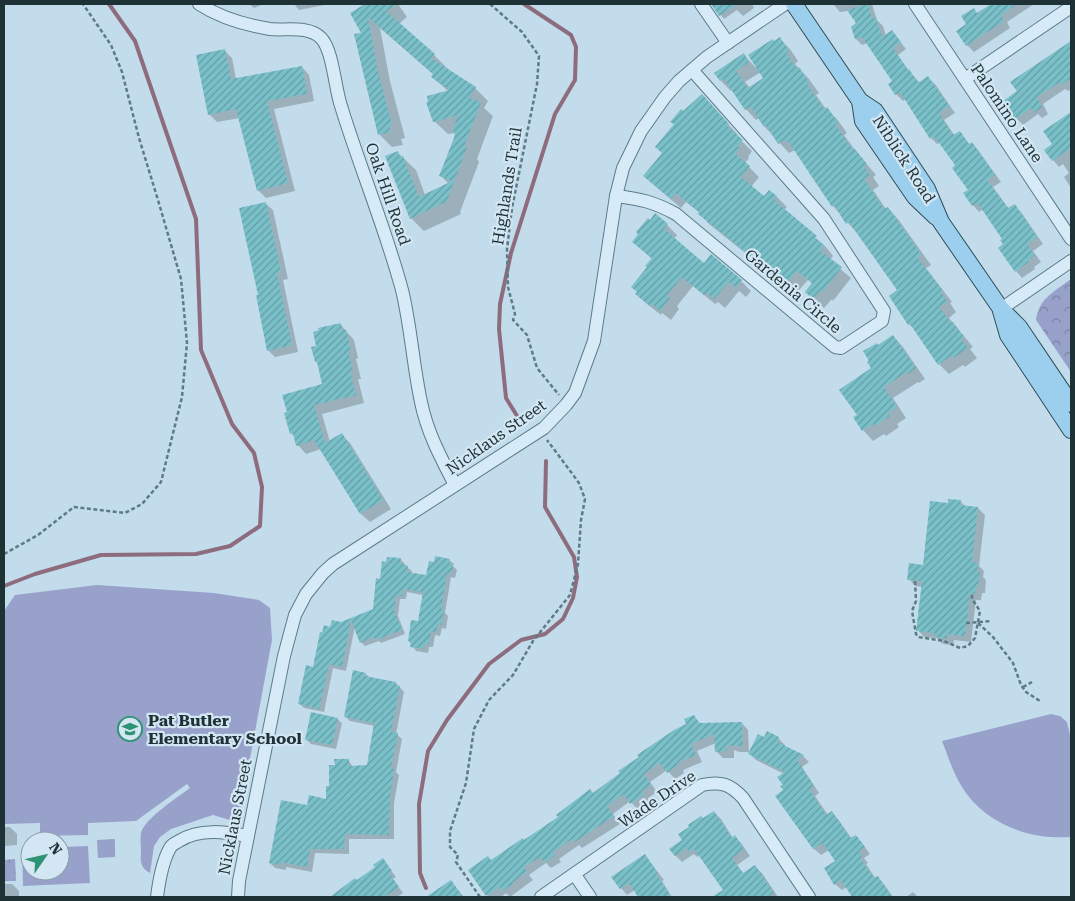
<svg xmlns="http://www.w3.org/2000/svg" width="1075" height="901" font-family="'Roboto Serif',serif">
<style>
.forest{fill:url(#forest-crowns)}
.garden{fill:#98a1ca}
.shadow{fill:#0003;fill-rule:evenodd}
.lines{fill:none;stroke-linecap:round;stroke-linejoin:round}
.stream{stroke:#8d6c7e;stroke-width:4}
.building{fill:url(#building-hatch)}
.minor-casing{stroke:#5b7c86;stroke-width:14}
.major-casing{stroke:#2f4e54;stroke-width:18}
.path{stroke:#5b7c86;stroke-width:2.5;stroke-dasharray:4 2.5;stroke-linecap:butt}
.minor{stroke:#d6eaf7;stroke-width:12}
.major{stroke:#9cceee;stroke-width:16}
.labels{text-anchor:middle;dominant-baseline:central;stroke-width:4.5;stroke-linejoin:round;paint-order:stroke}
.street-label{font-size:16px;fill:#1e3236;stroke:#d3e6f4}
.poi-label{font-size:16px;font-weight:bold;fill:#1e3236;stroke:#d3e6f4;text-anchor:start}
</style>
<defs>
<pattern id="forest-crowns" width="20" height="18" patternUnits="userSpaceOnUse" patternTransform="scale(1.25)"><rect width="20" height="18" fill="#98a1ca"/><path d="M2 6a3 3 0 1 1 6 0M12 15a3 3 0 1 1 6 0" fill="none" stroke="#7b84a5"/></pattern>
<pattern id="building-hatch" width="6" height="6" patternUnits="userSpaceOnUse" patternTransform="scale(1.25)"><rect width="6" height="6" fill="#7ac0c9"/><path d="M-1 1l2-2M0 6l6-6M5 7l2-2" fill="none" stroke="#639da4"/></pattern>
</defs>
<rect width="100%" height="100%" fill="#c3dcec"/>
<g class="forest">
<path d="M1071 279V372L1036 320C1039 298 1054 292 1071 279Z"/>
<polygon points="115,839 115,857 98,858 97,840"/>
<polygon points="15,859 16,881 4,881 4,860"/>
</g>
<g class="garden">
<path d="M97 585 214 593 259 600 270 608 272 640 239 818 233 821 213 815 171 829 160 837 154 846 150 873C141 868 140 862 141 853 141 847 140 839 141 833 144 819 178 797 190 788L187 784 136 821 88 823V835L40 836V823L4 824V611L15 595Z"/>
<path d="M1051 714 1060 716 1067 722 1071 740V837C1029 840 985 824 962 787 953 773 948 756 942 741Z"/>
<polygon points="88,846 90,883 23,886 22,849 30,849 30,871 60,871 60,847"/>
</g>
<g class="shadow">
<polygon points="249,4 264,4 254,8"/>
<polygon points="294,4 330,4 299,10"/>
<polygon points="368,4 398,4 407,17 399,24 434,55 447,68 446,69 475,88 488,101 484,108 493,116 477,159 479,162 460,212 461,214 424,231 411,218 397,152 416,170 425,195 449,184 441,176 456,133 448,134 434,121 448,91 432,77 434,75 380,28 390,81 405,138 401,139 403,145 392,147 379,134 363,33 351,13"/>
<polygon points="712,4 752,4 754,8 743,16 737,10 724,19"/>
<polygon points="833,4 872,4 877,20 883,26 886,36 892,31 906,49 898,55 909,71 920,83 928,78 935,84 955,113 944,120 955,136 959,132 970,145 972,144 978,150 1001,182 993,187 1009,209 1014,206 1021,212 1043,244 1033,251 1041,262 1034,267 1035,269 1022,278 1016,271 1004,239 983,209 979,212 973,205 970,190 957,166 941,142 937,144 931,138 906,99 903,101 896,94 894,81 868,43 862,45 856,39 858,23 848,11 840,12"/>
<polygon points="993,4 1034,4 1007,22 1010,28 974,52 967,45 968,24 978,14"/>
<path d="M780 39 790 49 798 61 795 64 809 79 819 93 816 95 826 109 837 119 847 133 844 135 855 150 876 175 873 177 879 186 873 190 886 209 888 208 898 219 931 265 926 268 952 302 950 303 956 312 949 318 973 347 970 349 977 358 965 367 963 365 949 374 939 364 918 333 909 324 899 291 857 233 833 206 795 150 789 153 764 126 759 118 756 120 746 109 733 90 731 91 721 81 744 55 756 68 774 42ZM761 72 765 78 750 88 745 82Z"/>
<polygon points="1071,42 1071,89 1068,91 1065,89 1043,104 1048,114 1042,118 1038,114 1023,125 1016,118 1018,92 1012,82"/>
<polygon points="225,51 232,58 236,79 302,67 309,75 314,101 274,109 295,191 266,198 258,190 240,118 217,122 209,114"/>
<polygon points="712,106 738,135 736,136 752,151 748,157 749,158 745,163 759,177 751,187 764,198 769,192 777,197 787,207 784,210 826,247 833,256 830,260 851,278 833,301 832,299 824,308 807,292 813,284 808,280 792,298 752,263 754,260 709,224 700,213 686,202 681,208 655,186 663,154 683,113"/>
<polygon points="1071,122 1071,188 1064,177 1069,173 1063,164 1059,167 1053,160 1054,144 1049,137"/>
<polygon points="266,204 273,210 288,279 283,280 298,352 275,357 268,350 259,296"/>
<polygon points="667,225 677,235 674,239 704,264 741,281 751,291 746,297 739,291 725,308 718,302 715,304 693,286 677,306 679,309 671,320 662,313 661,315 647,304 637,294 652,259 633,242"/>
<polygon points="340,324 354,340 358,358 356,359 361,379 358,379 364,403 322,414 330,442 342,435 350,443 391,509 370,522 361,514 321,449 306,454 298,445 295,437 291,433 324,385 319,365 316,362 318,347"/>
<polygon points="893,336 903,347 925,379 919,383 918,382 893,398 906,418 897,424 899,427 886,436 884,434 873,441 863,430 858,416 878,346"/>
<polygon points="960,501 966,507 978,508 985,515 979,566 984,571 983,577 986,580 985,593 982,593 981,600 976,600 971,642 954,640 953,645 943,644 937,638 924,637 918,630 922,587 915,586 909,579 924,566 949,504"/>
<polygon points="400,559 405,564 405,566 412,571 412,574 427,577 435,564 449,560 454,564 453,566 457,570 455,578 451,577 445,613 448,616 446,629 442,628 440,636 435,635 433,647 429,647 428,653 416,651 409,641 419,622 423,595 407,592 406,599 400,599 398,616 405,634 381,643 379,641 365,646 361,642 355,626 346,671 333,668 324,712 304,708 300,704 331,628 375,610 381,580"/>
<polygon points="366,674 370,678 396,683 404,692 396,734 402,739 396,772 399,775 394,803 394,839 349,839 349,854 315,853 312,872 286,867 286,870 275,868 270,863 308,806 328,800 336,766 348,760 353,767 368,766 375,726 350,721 345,716"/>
<polygon points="694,717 701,724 742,723 748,730 749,752 739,752 734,750 734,758 723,758 716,751 716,743 697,751 702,762 683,770 684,773 675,779 667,770 650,782 657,792 648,798 650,802 638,810 630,801 613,814 620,824 582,848 579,845 559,859 561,862 551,868 546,863 529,875 533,880 510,897 506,893 501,897 489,897 487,895 491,861 559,818 593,794 688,725"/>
<polygon points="337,719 342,723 336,749 311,744 306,739"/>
<polygon points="767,733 778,738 785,745 784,747 803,756 809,762 802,767 819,793 815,796 828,815 831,812 838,819 852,839 856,837 862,843 870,854 864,858 868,863 866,864 876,879 877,878 884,884 893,897 854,897 847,887 842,890 835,884 836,861 829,850 821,855 814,849 777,796 785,791 784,774 756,760 750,754 765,739"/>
<polygon points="714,812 721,819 733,838 735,837 741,843 750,856 737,865 744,874 755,867 762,873 778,897 725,897 722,892 725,890 700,855 697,857 694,854 682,862 676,856 671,849 684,840 703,820"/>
<polygon points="4,827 10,827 17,834 17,845 4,846"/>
<polygon points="645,856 664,880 662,881 672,897 640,897 635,890 627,895 621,888"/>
<polygon points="383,860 396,877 393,879 403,893 397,897 331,897 377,867"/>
<polygon points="451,882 464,897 428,897"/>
<polygon points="4,884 12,884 19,891 19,897 4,897"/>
<polygon points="913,892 918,897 906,897"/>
</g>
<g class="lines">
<g class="stream">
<polyline points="519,419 506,398 499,329 500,304 511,253 555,114 575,80 576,47 571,35 524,4"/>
<polyline points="4,586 35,574 101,555 196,554 230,546 260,526 262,487 254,453 232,424 201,350 196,219 135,41 109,4"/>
<polyline points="426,888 420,873 419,804 428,751 447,720 489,664 521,640 545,634 563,619 573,598 577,577 574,557 545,507 546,461"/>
</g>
</g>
<g class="building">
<polygon points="365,4 399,4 386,11 435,54 431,58 476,87 469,98 481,102 464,146 467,147 448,198 449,200 410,219 385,156 398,151 400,157 403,156 419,197 452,181 439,176 454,138 455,132 452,131 458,115 433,122 426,102 428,102 427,96 450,90 431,77 433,74 368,17 377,67 392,125 389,126 391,132 378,135 354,34 361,33 350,13"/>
<polygon points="711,4 737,4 719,16"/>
<polygon points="868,4 872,19 876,18 882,37 892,30 901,42 893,48 908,70 909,69 918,83 928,76 949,106 939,113 953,135 960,131 969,144 972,142 995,175 987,180 1008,208 1015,204 1037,237 1027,244 1035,255 1028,260 1029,262 1015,272 998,248 1003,244 1000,240 1002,239 979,205 976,203 972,206 963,193 968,190 952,168 955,165 934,136 930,139 900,92 895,95 888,84 892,81 862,37 855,39 851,27 856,23 847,10"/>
<polygon points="991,4 1017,4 1001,15 1004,21 966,46 956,31 966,24 961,16 974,8 977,13"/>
<polygon points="780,37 789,51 786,53 797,69 799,67 809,83 807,84 824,109 827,107 830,111 838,122 835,124 847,142 854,150 855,149 867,164 864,167 870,175 864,179 884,209 888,207 902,227 921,254 917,257 943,291 941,292 947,302 939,307 951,323 953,322 964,337 961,339 968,348 954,358 952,355 938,365 910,324 908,325 889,296 897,290 849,222 846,224 834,205 832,207 788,141 786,143 784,140 778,144 766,125 764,127 751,107 745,110 724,79 720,81 714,73 744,53 749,62 736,71 748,88 763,78 748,55 773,39 774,41"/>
<polygon points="1071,41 1071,78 1060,85 1058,83 1037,97 1042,107 1035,112 1031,108 1015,119 1003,101 1017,91 1010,82"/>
<polygon points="225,49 231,79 302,66 307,94 267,101 288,183 257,191 236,109 208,115 196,55"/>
<polygon points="702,94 729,124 727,126 743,140 738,146 740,148 735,154 750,166 741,177 764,196 769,190 777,196 774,200 817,236 815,238 824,245 820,251 842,267 823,292 821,290 813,299 805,292 812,283 797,271 782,289 750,263 754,259 698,214 699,212 676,193 671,199 643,176 662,153 655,147 674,124 670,122 681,109 683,111"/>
<polygon points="1071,112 1071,148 1052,161 1044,150 1052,144 1043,131"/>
<polygon points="266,202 281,272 277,273 292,345 267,351 256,295 258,295 239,208"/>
<polygon points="655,213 668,224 664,229 704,263 711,254 742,280 736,288 729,282 714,299 707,293 704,295 682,277 667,295 670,298 660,311 652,304 650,306 635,294 637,292 631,287 647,267 645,266 652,258 632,242 638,234 636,232 648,218 650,220"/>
<polygon points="341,323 342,330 346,330 351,350 348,350 353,370 350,371 356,395 314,405 325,443 342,433 383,500 360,514 314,440 296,446 293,433 290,434 284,413 287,412 282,395 322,384 317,362 315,362 311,347 316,346 313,332 319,330 318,328"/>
<polygon points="893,335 916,368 908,374 907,372 884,387 897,407 888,413 890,416 874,426 873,424 862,431 853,417 857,415 839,390 871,368 867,362 869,361 863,351 877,343 878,345"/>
<polygon points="948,499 961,500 960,505 978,507 972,562 978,563 977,571 980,572 978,587 976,587 975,594 970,594 965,636 947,634 947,639 935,637 935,633 916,631 922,581 907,580 909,563 923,565 930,501 948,503"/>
<polygon points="435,556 450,559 449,564 453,565 451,574 447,573 441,609 444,610 441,625 438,624 436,632 431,631 429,644 425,643 424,649 410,647 411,642 408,641 411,620 418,621 423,592 403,589 402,596 396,595 394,610 402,630 376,640 374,637 360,643 351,620 342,667 329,664 319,709 298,704 306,665 313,667 320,632 322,633 324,625 330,627 332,620 341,622 373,609 376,578 380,579 382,561 386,562 387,557 401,558 400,563 408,566 407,572 426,575 429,561 434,562"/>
<polygon points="353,670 366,673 365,676 396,682 396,685 400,686 391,732 398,733 391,768 394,769 390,797 389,835 345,834 344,849 310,849 307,867 281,862 281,865 269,863 281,800 307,805 309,795 326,799 326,786 329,786 329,765 335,765 334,759 349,759 349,766 367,765 374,723 344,717"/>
<polygon points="311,712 338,718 332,745 305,740"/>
<polygon points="694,715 699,723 742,722 743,746 731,746 727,744 727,751 715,752 714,734 691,744 696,755 677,763 678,765 667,773 660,763 644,774 651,785 642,791 644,795 630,804 624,794 607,806 614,816 575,842 572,839 553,852 555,855 544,863 540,857 524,867 527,872 512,883 513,884 502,891 500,887 486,896 468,870 488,856 491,860 523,838 524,840 558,817 556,815 590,789 593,793 620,773 618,771 639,757 637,755 674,730 686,724 684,719"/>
<polygon points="767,731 779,737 777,742 804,755 797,760 814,786 809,789 826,815 832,811 850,838 856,835 865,847 859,851 862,856 860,858 874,878 878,876 892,897 852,897 841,880 834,885 824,868 835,861 823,843 813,849 775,796 783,790 780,786 783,785 777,777 785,772 748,754 758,734 764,737"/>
<polygon points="714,811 732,838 735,835 744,849 732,858 743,873 755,865 774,893 767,897 712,897 723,890 694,849 689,852 687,848 675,856 669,849 682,840 678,834 689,827 688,825 701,816 703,818"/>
<polygon points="645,854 658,873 656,874 671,897 638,897 629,883 620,889 611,877"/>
<polygon points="383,858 392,871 389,873 399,887 384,897 330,897 355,878 357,880 375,867 373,865"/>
<polygon points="451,880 463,897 426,897"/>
</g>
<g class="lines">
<defs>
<g id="minor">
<path d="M199 4C219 17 245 25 270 29 285 31 308 25 321 38 333 50 335 89 341 106 360 168 385 227 402 290 411 327 413 365 421 402 427 432 441 458 455 485"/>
<polyline points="701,4 728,43"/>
<polyline points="915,4 1071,239"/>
<polyline points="965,79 1071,7"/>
<path d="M616 196C641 199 654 202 676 214L835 347 841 348 882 321 884 311 824 219 692 70"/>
<polyline points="1001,309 1071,261"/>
<polyline points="575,875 590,897"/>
<path d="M157 897C159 881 162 862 170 848 172 844 176 843 179 841 200 828 225 832 248 836"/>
<polyline points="238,897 239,881 284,656 295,615 306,594 323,573 333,564 544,428 566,405 575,393 594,341 616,196 623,168 641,131 665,97 679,81 707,57 785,4"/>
<path d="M541 897 702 785C721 781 730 784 743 798L809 897"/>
</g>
<g id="major">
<polyline points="794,4 860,101 875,111 927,189 941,222 1001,309 1019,327 1071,404"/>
<polyline points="860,101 863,121 915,197 936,217"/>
<polyline points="1001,311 1008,335 1071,430"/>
</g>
</defs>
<use href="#minor" class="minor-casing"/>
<use href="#major" class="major-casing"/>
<g class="path">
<polyline points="490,4 522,32 539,56 537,84 512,208 507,249 508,287 515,314 513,320 527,335 537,368 559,395"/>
<polyline points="4,554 38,535 74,507 125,513 142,504 161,482 182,397 187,343 181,279 158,200 139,138 122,72 111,45 83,4"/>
<polyline points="915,581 916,601 912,611 916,634 918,637 944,641 960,648 968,646 975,638 980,611 972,599 972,594"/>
<polyline points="966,623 991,621"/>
<polyline points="978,623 993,637 1013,663 1021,685 1026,692 1040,701"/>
<polyline points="1023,687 1032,682"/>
<polyline points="480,897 456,862 458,855 450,847 450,831 466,783 474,729 489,700 513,675 533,641 570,595 578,564 581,520 585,499 579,483 571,472 547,440"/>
</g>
<use href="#minor" class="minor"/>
<use href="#major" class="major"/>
</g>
<defs>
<symbol id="school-ring" viewBox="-11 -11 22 22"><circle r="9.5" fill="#d3e6f4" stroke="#2d9373" stroke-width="1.5"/><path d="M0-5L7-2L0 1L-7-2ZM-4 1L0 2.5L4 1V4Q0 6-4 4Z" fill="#2d9373"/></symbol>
</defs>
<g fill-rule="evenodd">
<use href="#school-ring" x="116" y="715" width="28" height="28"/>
</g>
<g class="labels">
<g class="street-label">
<text transform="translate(1007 113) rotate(56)">Palomino Lane</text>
<text transform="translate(904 159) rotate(57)">Niblick Road</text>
<text transform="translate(507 186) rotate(-81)">Highlands Trail</text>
<text transform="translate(388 194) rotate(71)">Oak Hill Road</text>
<text transform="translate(793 291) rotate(40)">Gardenia Circle</text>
<text transform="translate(496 437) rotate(-35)">Nicklaus Street</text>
<text transform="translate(657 799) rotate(-34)">Wade Drive</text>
<text transform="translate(235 817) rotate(-79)">Nicklaus Street</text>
</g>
<g class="poi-label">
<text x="148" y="720">Pat Butler<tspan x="148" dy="18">Elementary School</tspan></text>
</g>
</g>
<rect width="1075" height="901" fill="none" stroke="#1e3236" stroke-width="10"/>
<g transform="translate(45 856) rotate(56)"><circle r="24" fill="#d3e6f4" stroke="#8b9ea8"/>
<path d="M0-4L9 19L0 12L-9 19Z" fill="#2d9373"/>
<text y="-8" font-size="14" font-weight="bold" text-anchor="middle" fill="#1e3236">N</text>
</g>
</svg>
